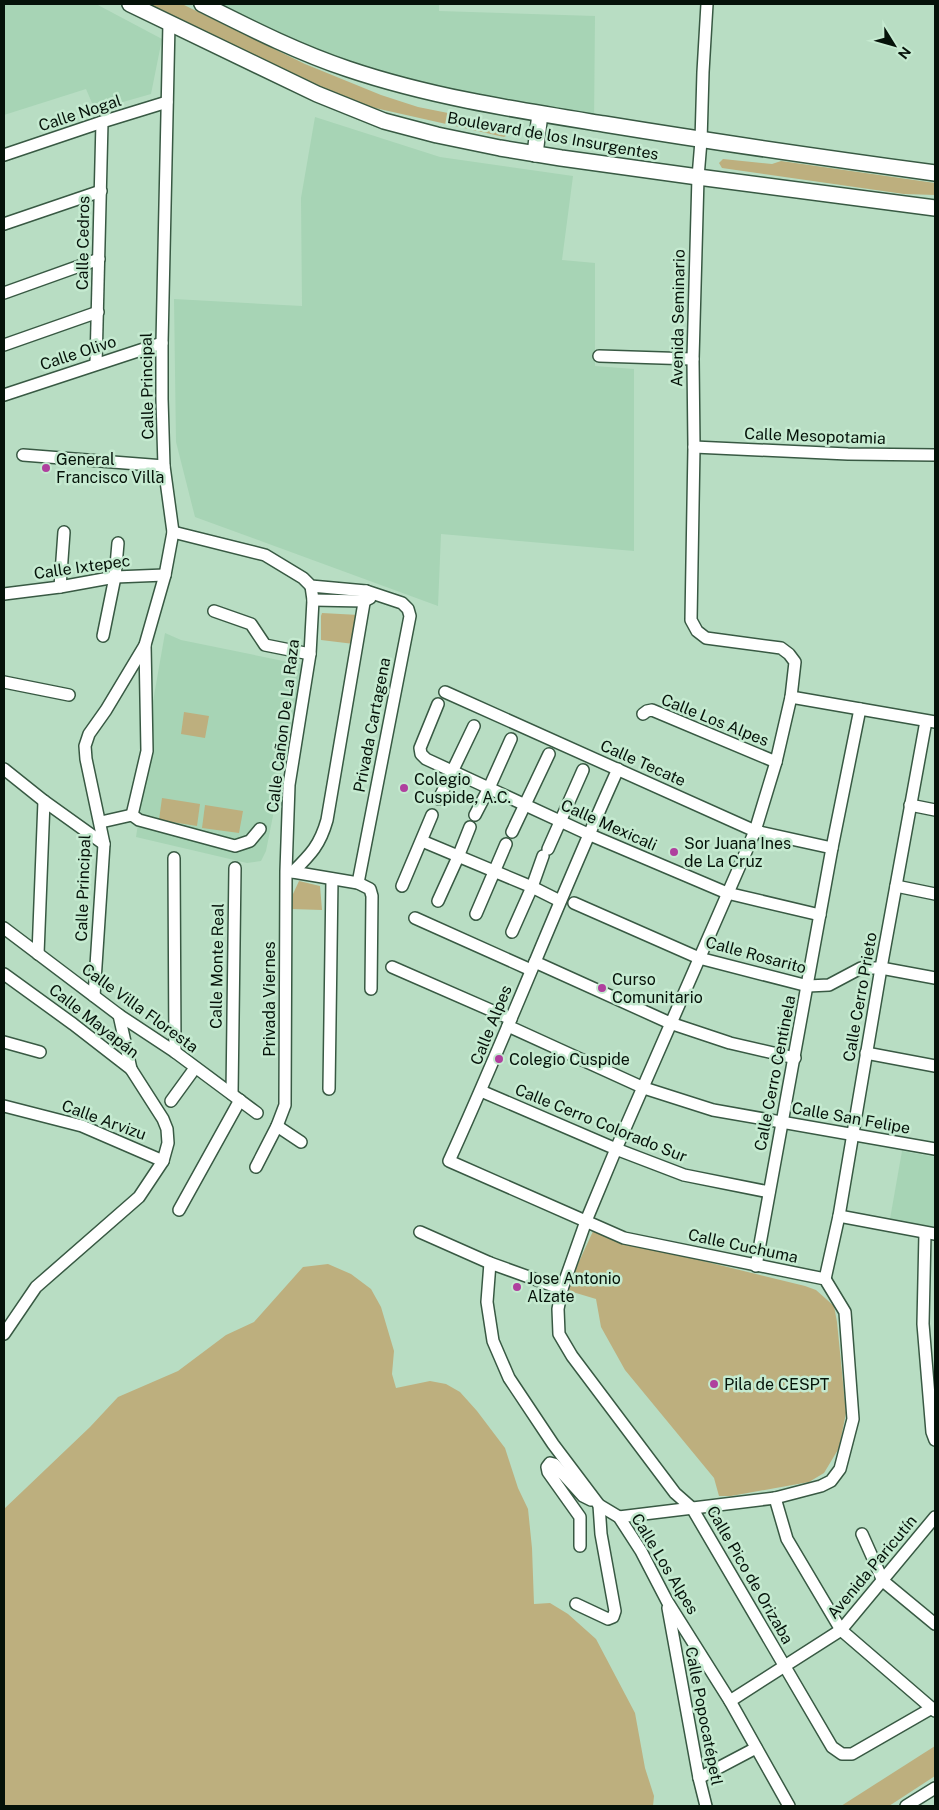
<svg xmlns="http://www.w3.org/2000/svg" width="939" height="1810" font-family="'Public Sans',sans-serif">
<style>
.built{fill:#a7d4b5}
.green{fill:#bdaf7e}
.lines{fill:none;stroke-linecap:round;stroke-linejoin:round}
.minor-casing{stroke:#385943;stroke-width:14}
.major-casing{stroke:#385943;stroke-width:18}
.minor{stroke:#fff;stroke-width:11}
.major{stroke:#fff;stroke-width:15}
.poi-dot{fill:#af409e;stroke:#c5ead0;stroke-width:2}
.labels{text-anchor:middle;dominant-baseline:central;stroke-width:5;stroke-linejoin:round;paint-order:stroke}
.street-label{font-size:16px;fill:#051209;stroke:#c5ead0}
.poi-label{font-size:16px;fill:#051209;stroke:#c5ead0;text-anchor:start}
</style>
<rect width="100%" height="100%" fill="#b8ddc3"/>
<g class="built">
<polygon points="4,4 96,4 162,39 151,94 95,110 86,89 4,115"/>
<polygon points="205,4 439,4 439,11 595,16 594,125 418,95"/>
<polygon points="315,117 440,157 573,176 562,260 595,263 595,366 634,369 634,551 441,534 438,606 195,517 176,442 174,299 302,306 301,198"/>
<polygon points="165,633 181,640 303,665 266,851 261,861 247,863 136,837 152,732 149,724"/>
<polygon points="902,1151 935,1157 935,1227 890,1219"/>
</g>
<g class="green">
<polygon points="148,4 182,4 305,64 381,95 418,107 508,125 511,129 510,134 504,137 375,108 341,97 259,61"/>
<polygon points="723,159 772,164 781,161 935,183 935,195 904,194 722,168 719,163"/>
<polygon points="322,613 359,615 354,644 321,640 321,616"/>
<polygon points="184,712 209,716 205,738 181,734"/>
<polygon points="162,798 200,804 197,826 159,820"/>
<polygon points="205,805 243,811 239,833 202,828"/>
<polygon points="299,881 320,886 322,910 291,909 293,894"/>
<polygon points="594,1229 605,1237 805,1286 816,1290 834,1306 837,1322 846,1413 839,1448 824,1473 809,1482 731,1496 719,1496 714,1478 625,1370 601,1327 596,1299 566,1290"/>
<polygon points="328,1264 351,1274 371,1289 381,1307 394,1351 392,1374 396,1388 430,1381 446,1384 460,1392 477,1411 505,1448 518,1488 528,1509 532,1548 534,1604 550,1603 568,1614 596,1639 635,1713 645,1768 654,1796 653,1806 4,1806 4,1509 90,1427 118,1397 178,1371 226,1335 254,1322 303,1267"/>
<polygon points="935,1746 935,1776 889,1806 841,1806"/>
</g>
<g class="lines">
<defs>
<g id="minor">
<polyline points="707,4 703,72 701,141 698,177 693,359 694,447 691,620 697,631 706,638 781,648 789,654 795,662 791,697 776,762 755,831 616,1149 586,1221 562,1289 558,1309 559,1334 572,1356 675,1493 692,1508 832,1747 842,1754 852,1754 932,1708"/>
<polyline points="4,155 102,122 167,102"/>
<polyline points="4,224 101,191"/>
<polyline points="4,293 99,259"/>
<polyline points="4,345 98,312"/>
<polyline points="599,356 693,359"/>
<polyline points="96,364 102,122"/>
<polyline points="4,395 162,343"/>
<polyline points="694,447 848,454 935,455"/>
<polyline points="23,455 164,466"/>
<polyline points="173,532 265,555 303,578 311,586 366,591 402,603 408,609 410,616 358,883"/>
<polyline points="60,587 64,532"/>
<polyline points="4,594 60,587 115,577 165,575"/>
<polyline points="313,600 364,601 370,598"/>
<polyline points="214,611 251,624 265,645 310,654"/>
<polyline points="103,636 115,577 118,543"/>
<polyline points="4,682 69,695"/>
<polyline points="445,692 755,831 832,848"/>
<polyline points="791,697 935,722"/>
<polyline points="438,704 420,748 421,754 426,759 588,834 727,893 820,915"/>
<polyline points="643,714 647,711 652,710 776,762"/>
<polyline points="4,769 44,801 104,844"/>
<path d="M618 769C559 899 508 1032 449 1161L624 1238 825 1279 845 1312 853 1419 840 1469 831 1481 821 1486 775 1498 619 1517"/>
<polyline points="439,799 474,726"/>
<polyline points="910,805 935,810"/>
<polyline points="132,815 147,751 145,645"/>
<polyline points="475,815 489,788 511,739"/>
<polyline points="101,822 132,815 139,820 235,846 250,841 260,829"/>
<polyline points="512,832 549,754"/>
<polyline points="422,841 532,887 560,901"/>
<polyline points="548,849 583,770"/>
<polyline points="174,858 175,1052"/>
<polyline points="287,871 358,883 370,889 372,896 371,989"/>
<path d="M293 872C311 854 320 845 327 820L366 591"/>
<polyline points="402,886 432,815"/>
<polyline points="896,886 935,894"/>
<polyline points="438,901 458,857 470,827"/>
<polyline points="574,903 699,958 808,986 829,985 861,968 881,968 935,978"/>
<polyline points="476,914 506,844"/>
<polyline points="415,918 531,970"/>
<polyline points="4,928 119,1015 175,1052 257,1113"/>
<polyline points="512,932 532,887 543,856"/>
<polyline points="38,954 44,801"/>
<polyline points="535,962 670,1023 730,1043 795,1058"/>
<polyline points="392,967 511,1019"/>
<polyline points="4,974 73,1024 131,1069 163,1119 167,1129 168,1143 163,1161 139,1197 36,1287 4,1334"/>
<polyline points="94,996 104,844 86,759 85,746 89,734 106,710 145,645 165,575 173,532 164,466 162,399 162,343 169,23"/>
<polyline points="119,1015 131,1069"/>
<polyline points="508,1026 644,1088 713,1110 935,1149"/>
<polyline points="4,1042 40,1052"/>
<polyline points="866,1053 935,1066"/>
<polyline points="329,1089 332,879"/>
<polyline points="481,1091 616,1149 684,1175 769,1192"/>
<polyline points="232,1094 235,868"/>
<polyline points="171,1101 195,1068"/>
<polyline points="4,1106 82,1126 163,1161"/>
<polyline points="277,1126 301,1142"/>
<polyline points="256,1167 277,1126 285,1105 286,871 289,785 310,654 313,600 311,586"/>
<polyline points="179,1210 240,1100"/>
<polyline points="839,1216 935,1234"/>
<polyline points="420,1232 490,1263 562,1289"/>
<polyline points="925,1233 923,1324 932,1432 935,1440"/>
<polyline points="490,1263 487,1302 493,1341 509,1378 553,1444 599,1505 619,1517 641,1551 667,1601 730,1701 789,1806"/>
<polyline points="756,1266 832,848 860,709"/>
<polyline points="825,1279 839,1216 881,968 926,721"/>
<polyline points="775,1498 787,1539 841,1630 935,1711"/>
<polyline points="862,1534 883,1581 935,1624"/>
<polyline points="580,1546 580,1517 548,1472 547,1467 550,1463 554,1464 583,1496 591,1500"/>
<polyline points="576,1604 608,1619 613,1617 615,1611 601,1534 599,1505"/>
<polyline points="668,1608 699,1778 706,1806"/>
<polyline points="730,1701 841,1630 935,1517"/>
<polyline points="699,1778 756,1748"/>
<polyline points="906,1806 935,1788"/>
</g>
<g id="major">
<polyline points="130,4 317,94 384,121 437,135 500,148 561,158 698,177 935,208"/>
<path d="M202 4C250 28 297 52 348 69 431 97 517 110 604 124 714 142 825 158 935 173"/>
<polyline points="535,154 540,114"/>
</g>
</defs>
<use href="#minor" class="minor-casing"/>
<use href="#major" class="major-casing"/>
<use href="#minor" class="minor"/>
<use href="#major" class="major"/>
</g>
<g class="poi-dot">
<circle cx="46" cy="468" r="5"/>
<circle cx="404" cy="788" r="5"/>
<circle cx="674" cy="852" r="5"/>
<circle cx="602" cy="988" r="5"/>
<circle cx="499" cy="1059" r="5"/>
<circle cx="517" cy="1287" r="5"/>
<circle cx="714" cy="1384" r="5"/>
</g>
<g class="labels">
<g class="street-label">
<text transform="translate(80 113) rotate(-18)">Calle Nogal</text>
<text transform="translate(553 136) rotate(10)">Boulevard de los Insurgentes</text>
<text transform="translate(83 243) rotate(-89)">Calle Cedros</text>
<text transform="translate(678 318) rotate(-89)">Avenida Seminario</text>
<text transform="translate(78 353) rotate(-18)">Calle Olivo</text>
<text transform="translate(147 386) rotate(-91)">Calle Principal</text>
<text transform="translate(815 436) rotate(2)">Calle Mesopotamia</text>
<text transform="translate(82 567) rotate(-8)">Calle Ixtepec</text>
<text transform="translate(715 720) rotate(22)">Calle Los Alpes</text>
<text transform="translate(372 725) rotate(-79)">Privada Cartagena</text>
<text transform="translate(283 726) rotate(-83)">Calle Cañon De La Raza</text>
<text transform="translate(643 763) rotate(24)">Calle Tecate</text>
<text transform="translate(609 825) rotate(24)">Calle Mexicali</text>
<text transform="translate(83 888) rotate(-88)">Calle Principal</text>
<text transform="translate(756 955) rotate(15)">Calle Rosarito</text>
<text transform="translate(217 966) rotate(-89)">Calle Monte Real</text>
<text transform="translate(860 997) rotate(-80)">Calle Cerro Prieto</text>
<text transform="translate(269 999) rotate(-90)">Privada Viernes</text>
<text transform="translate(140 1008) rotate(36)">Calle Villa Floresta</text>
<text transform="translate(94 1021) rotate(38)">Calle Mayapán</text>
<text transform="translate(491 1025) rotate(-68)">Calle Alpes</text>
<text transform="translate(775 1073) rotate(-79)">Calle Cerro Centinela</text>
<text transform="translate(851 1118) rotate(10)">Calle San Felipe</text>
<text transform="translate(104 1120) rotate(20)">Calle Arvizu</text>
<text transform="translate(601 1123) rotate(22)">Calle Cerro Colorado Sur</text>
<text transform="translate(743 1246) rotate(12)">Calle Cuchuma</text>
<text transform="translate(665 1564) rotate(59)">Calle Los Alpes</text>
<text transform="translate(872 1567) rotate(-50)">Avenida Paricutín</text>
<text transform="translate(750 1575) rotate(60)">Calle Pico de Orizaba</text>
<text transform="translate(704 1716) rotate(79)">Calle Popocatépetl</text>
</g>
<g class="poi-label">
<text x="56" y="459">General<tspan x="56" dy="18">Francisco Villa</tspan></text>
<text x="414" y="779">Colegio<tspan x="414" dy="18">Cuspide, A.C.</tspan></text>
<text x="684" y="843">Sor Juana Ines<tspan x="684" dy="18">de La Cruz</tspan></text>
<text x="612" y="979">Curso<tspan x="612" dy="18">Comunitario</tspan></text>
<text x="509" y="1059">Colegio Cuspide</text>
<text x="527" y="1278">Jose Antonio<tspan x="527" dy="18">Alzate</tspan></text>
<text x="724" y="1384">Pila de CESPT</text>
</g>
</g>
<rect width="939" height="1810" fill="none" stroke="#051209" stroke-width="10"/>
<g transform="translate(894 45) rotate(127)" stroke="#c5ead0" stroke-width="4" paint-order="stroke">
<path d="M0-4L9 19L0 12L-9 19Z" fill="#051209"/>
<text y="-8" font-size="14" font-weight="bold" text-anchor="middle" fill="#051209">N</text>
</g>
</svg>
